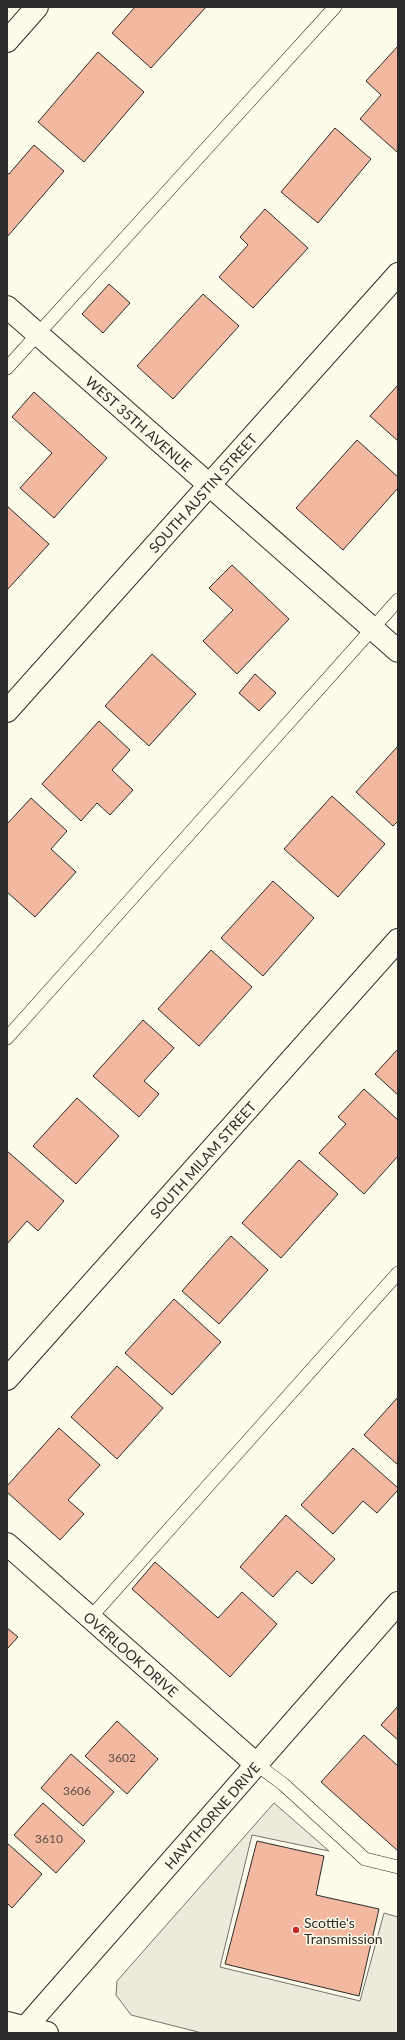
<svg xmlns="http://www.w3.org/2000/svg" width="405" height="2040" font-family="Lato,sans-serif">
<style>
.parking{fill:#eceadb;stroke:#74746e}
.building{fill:#f2b8a0;stroke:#2b2b2b}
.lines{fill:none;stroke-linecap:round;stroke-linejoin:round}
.service-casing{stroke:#2b2b2b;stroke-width:14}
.minor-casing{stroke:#2b2b2b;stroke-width:24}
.tertiary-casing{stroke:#2b2b2b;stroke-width:24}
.secondary-casing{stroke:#2b2b2b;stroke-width:24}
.service{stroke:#fdfbea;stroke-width:13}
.minor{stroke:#fdfbea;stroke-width:22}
.tertiary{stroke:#fdfbea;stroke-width:22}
.secondary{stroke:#fdfbea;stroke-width:22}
.poi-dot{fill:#c62828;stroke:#fdfbea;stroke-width:1.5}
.labels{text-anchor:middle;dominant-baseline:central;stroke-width:3;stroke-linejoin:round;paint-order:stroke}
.number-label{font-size:12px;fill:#5d4e48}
.street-label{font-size:14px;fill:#2b2b2b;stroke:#fdfbea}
.poi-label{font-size:14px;fill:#2b2b2b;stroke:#fdfbea;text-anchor:start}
</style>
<rect width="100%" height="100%" fill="#fdfbea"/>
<polygon class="parking" points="274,1803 329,1851 252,1835 220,1967 360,2001 384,1913 398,1917 398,2033 202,2033 131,2015 116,1995 117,1981"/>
<g class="building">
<polygon points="135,7 206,7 151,68 112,33"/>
<polygon points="398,46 398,151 397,152 360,119 381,95 366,81"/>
<polygon points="98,52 144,92 84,162 38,122"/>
<polygon points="335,128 371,159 318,223 281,192"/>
<polygon points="34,145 64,171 7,237 7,173 9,174"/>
<polygon points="265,209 308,248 253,308 219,277 248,245 240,237"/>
<polygon points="109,284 130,303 103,333 82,314"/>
<polygon points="203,294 239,326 173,399 137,366"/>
<polygon points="398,385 398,441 370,416"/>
<polygon points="34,392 107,458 54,518 20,488 52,453 12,417"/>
<polygon points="357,440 398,477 398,488 343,550 296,508"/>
<polygon points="7,506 49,544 7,590"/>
<polygon points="232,565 289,619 237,674 203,641 233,610 209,588"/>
<polygon points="152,654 196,694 149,746 105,706"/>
<polygon points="255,674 276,693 259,711 239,693"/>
<polygon points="99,721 130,750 112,770 133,790 110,815 97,803 81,821 42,784"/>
<polygon points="398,746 398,821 393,826 356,792"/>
<polygon points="332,796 385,844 338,897 284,849"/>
<polygon points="31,798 67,831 51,849 76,872 35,917 7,892 7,824"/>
<polygon points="273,881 314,918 263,976 221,938"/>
<polygon points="211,950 252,987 199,1046 158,1009"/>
<polygon points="143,1020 174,1048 144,1081 159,1094 139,1117 93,1076"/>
<polygon points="398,1049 398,1095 375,1074"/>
<polygon points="364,1089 398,1120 398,1156 364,1194 319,1153 346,1124 338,1117"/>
<polygon points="77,1098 119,1136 76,1184 33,1146"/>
<polygon points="7,1151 64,1201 38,1231 27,1221 7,1244"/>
<polygon points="299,1160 338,1194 281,1258 242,1223"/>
<polygon points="231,1236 268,1270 219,1324 182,1291"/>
<polygon points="174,1299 221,1342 172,1395 125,1353"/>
<polygon points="117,1366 163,1408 117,1459 71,1417"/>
<polygon points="398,1397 398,1465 364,1435"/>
<polygon points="59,1428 100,1465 68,1500 84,1514 60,1540 7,1492 7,1486"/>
<polygon points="353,1448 398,1488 398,1490 377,1513 363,1501 333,1534 301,1505"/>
<polygon points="286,1515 335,1559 312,1584 297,1571 273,1597 240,1567"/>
<polygon points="155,1562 218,1618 242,1592 277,1624 230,1677 132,1589"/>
<polygon points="7,1628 18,1637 7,1649"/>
<polygon points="398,1706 398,1740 381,1725"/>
<polygon points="117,1721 158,1759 127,1794 85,1756"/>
<polygon points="364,1735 398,1766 398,1851 321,1782"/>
<polygon points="71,1754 114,1792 83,1826 41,1788"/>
<polygon points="43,1803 85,1841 56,1873 14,1835"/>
<polygon points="257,1841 324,1856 316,1895 379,1909 359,1996 225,1964"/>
<polygon points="7,1843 42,1874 12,1908 7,1903"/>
</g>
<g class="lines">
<defs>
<g id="service">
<polyline points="7,368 335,7"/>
<polyline points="7,1038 398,600"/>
<polyline points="90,1618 398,1273"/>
<polyline points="256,1764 283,1784 365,1859 398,1867"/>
</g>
<g id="minor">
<polyline points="7,41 37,7"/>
<path id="s1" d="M7 307 398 651"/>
<path id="s2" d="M7 711 398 274"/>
<path id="s3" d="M7 1379 398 940"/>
<path id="s4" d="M7 1544 256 1764"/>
</g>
<g id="tertiary">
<path id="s5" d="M25 2028 398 1603"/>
</g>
<polyline id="secondary" points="7,2023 47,2033"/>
</defs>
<use href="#service" class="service-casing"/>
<use href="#minor" class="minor-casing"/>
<use href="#tertiary" class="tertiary-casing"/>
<use href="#secondary" class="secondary-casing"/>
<use href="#service" class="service"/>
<use href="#minor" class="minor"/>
<use href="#tertiary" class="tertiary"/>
<use href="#secondary" class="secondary"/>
</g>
<circle class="poi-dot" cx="296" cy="1930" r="4"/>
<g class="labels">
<g class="number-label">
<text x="122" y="1757">3602</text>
<text x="77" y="1790">3606</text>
<text x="49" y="1838">3610</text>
</g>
<g class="street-label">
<text stroke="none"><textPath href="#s1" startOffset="176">WEST 35TH AVENUE</textPath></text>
<text stroke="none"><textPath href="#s2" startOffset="293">SOUTH AUSTIN STREET</textPath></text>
<text stroke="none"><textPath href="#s3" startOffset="294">SOUTH MILAM STREET</textPath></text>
<text stroke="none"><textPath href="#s4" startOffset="166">OVERLOOK DRIVE</textPath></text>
<text stroke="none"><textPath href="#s5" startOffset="283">HAWTHORNE DRIVE</textPath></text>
</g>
<g class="poi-label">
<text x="304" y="1922">Scottie's<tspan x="304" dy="16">Transmission</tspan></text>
</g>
</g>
<rect width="405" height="2040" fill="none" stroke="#2b2b2b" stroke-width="16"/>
</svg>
